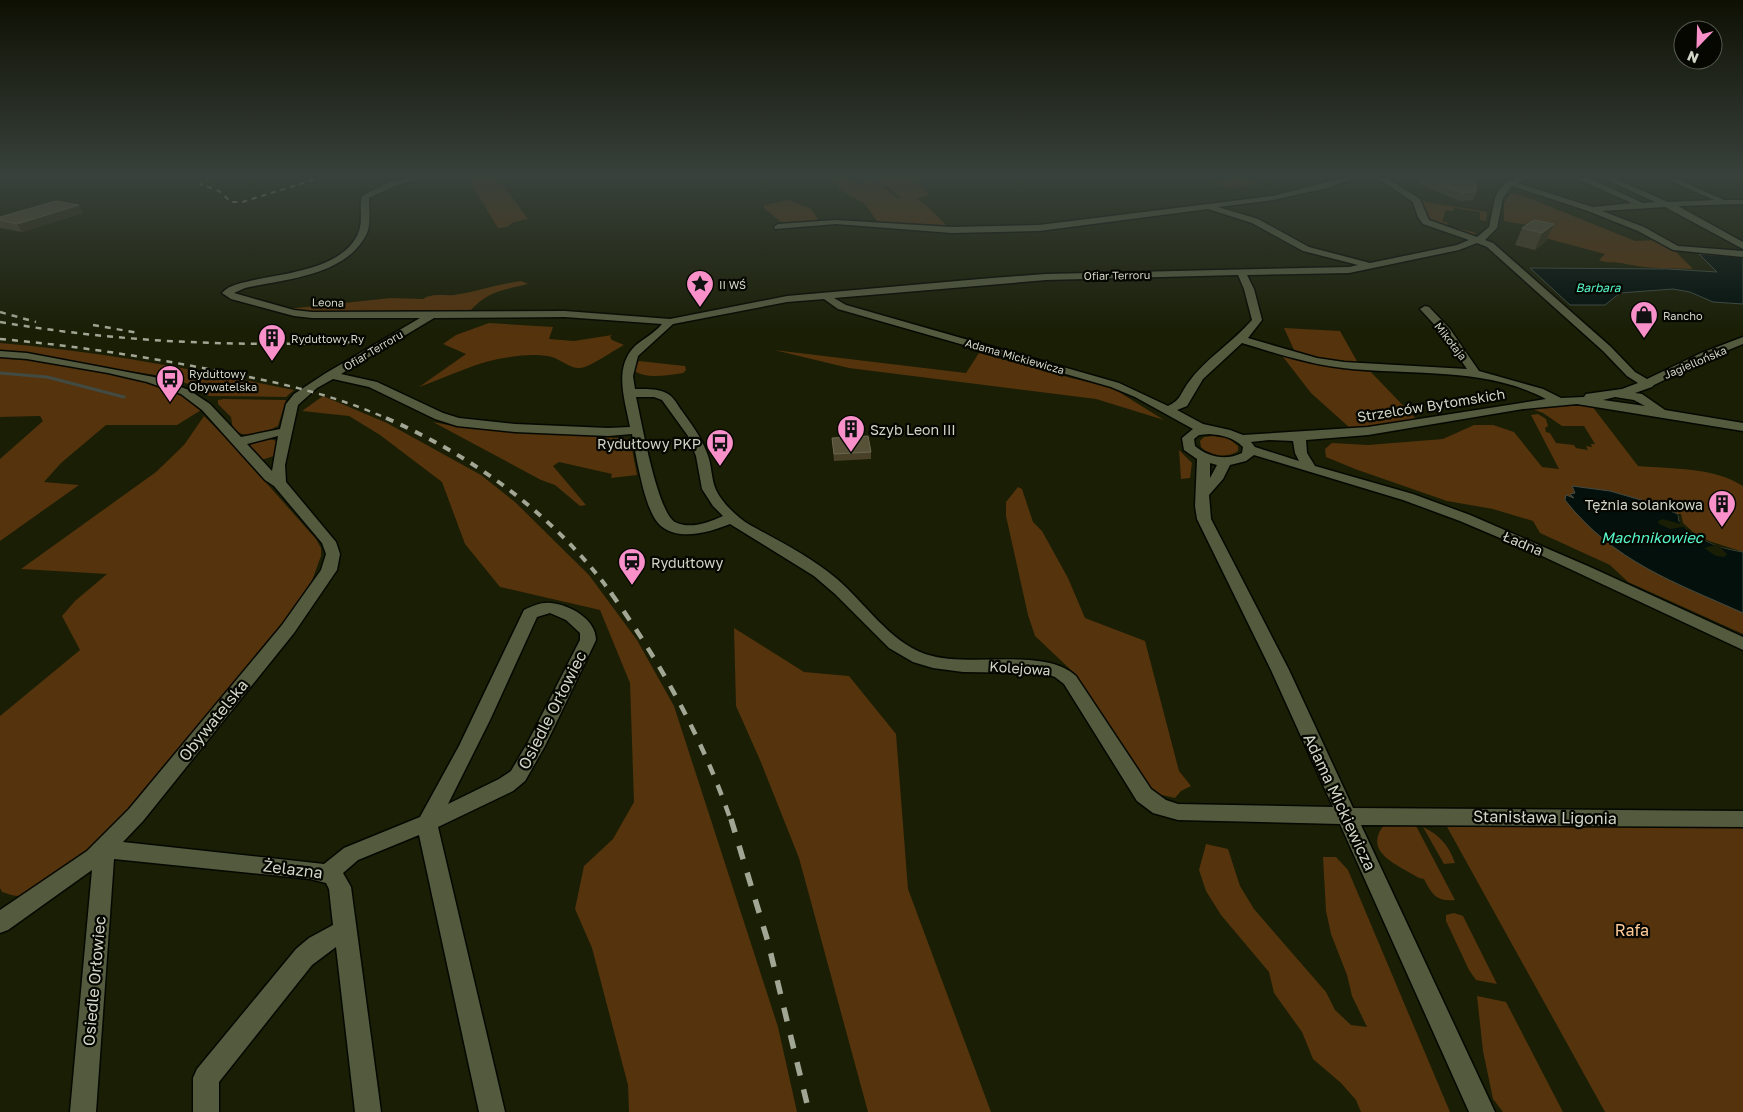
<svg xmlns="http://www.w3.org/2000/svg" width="1743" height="1112" font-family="'Golos Text',sans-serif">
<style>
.green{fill:#54330d}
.water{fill:#03100c;stroke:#414b44}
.pier{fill:#191e05}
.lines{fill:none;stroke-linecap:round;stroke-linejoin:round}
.stream{stroke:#414b44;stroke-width:3}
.minor-casing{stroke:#050800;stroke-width:3}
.minor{fill:#545a3e;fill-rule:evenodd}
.rail-far4{stroke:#a2a694;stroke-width:2;stroke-dasharray:5 5;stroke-linecap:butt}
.rail-far3{stroke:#a2a694;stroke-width:2.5;stroke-dasharray:6 6;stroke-linecap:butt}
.rail-far2{stroke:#a2a694;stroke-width:4;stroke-dasharray:8 8;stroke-linecap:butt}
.rail-far1{stroke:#a2a694;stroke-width:4.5;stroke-dasharray:11 11;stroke-linecap:butt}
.rail{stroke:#a2a694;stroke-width:5.5;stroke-dasharray:14 14;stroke-linecap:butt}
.wall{fill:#484127}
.shaded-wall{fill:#2f2c12}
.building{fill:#575138;stroke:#6a664e}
.labels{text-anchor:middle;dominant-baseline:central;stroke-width:4.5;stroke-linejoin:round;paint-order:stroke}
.far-street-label{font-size:11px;fill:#d1d5c6;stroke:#060701}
.far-poi-label{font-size:11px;fill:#d1d5c6;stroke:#060701;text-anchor:start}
.far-water-label{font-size:12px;font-style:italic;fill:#57f7cc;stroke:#060701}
.street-label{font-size:14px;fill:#d1d5c6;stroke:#060701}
.poi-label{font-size:14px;fill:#d1d5c6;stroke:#060701;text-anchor:start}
.water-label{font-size:15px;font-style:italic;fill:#57f7cc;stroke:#060701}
.near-street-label{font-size:16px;fill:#d1d5c6;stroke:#060701}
.near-park-label{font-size:16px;fill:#fecb98;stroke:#060701}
</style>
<rect width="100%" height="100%" fill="#191e05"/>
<g class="green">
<polygon points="467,177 497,177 528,219 514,222 507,227 498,228"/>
<path d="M833 177 847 178 859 185 864 183 865 181 857 177C873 177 886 189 898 199L901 198 885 184 883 186 871 177H931L916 182 929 195 916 198 930 209 950 229 879 224 865 204 837 188 841 187 828 180Z"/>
<polygon points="1242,177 1258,183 1228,189 1212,182"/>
<path d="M1511 193 1526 197 1635 241 1655 240 1675 251 1693 269C1671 268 1648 269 1626 264 1617 261 1608 264 1599 260L1605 254 1534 235 1539 227 1504 221V203Z"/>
<polygon points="1415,196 1426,202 1487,212 1486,221 1480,220 1480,212 1454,208 1453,211 1446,210 1442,221 1448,223 1447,226 1477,233 1473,235 1435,224 1429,221"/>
<polygon points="789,200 811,209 819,221 781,222 764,208 764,205"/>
<path d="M521 281 528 284C503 290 488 291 471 310H399L397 313H302L286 309 391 298 423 299C432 293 444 296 454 295 476 292 498 284 521 281Z"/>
<path d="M489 323 553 327 549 339 574 341 612 335 610 337 612 340 624 345C614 350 591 367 580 368 571 369 561 360 552 357 539 354 523 355 510 357 478 361 450 376 419 387L466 354 443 344 456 335Z"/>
<polygon points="1284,328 1340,331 1358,363 1327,361 1295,352"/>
<path d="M0 343C99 351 196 370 294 390L286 397 210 396 203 394 194 386 168 377 0 351Z"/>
<polygon points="774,350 966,373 979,353 1071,378 1111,387 1164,420 1096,399 849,368"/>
<polygon points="1280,353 1367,368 1417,420 1350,428 1311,393"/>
<polygon points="0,354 27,356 169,385 206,407 177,425 106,425 61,463 44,482 79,485 0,541 0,459 43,421 40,416 0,417"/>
<path d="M639 361 685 366 686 370 683 373C667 375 647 380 633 370Z"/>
<polygon points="323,396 387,423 481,475 515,502 589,575 637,640 674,706 778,1027 797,1112 629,1112 628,1085 592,948 575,909 584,866 613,839 634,802 630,683 600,610 500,587 465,544 442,482 380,435 349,416 302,411"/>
<path d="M224 399 286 400 278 426C264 433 246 440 233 429L231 417 218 404V400Z"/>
<path d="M1556 406H1592L1638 466C1673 469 1713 467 1743 486V634L1628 582 1610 565 1540 533 1533 521 1493 509 1447 501 1355 469 1326 457 1325 449 1332 443 1368 445 1443 439 1474 425H1493L1514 432 1542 467 1559 469 1531 415 1538 414 1546 419 1548 426 1545 428 1546 432 1550 433 1556 443 1574 445 1576 448 1588 450 1586 446 1592 447 1591 444H1595L1584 426H1562L1543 413 1532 409Z"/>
<path d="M204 416 231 443 316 539 321 548V556L310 586 238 684 104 838C90 851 35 894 17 896 13 896 6 893 2 892L0 888V716L80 650 62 616 75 601 107 574 21 569 156 472 184 445Z"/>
<polygon points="433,422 453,426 630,439 637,475 611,478 612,474 559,462 553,466 586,505 580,506 555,485 541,480"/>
<path d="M1213 436 1228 438 1238 446V451C1227 459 1210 456 1201 447L1200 441 1204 437Z"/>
<polygon points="266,438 277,441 274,456 261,460 250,446 252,443"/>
<polygon points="1179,450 1192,463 1190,478 1181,479"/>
<polygon points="1018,487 1022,489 1033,522 1042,531 1068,578 1085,618 1145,641 1179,771 1191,786 1181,791 1175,798 1153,793 1108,722 1073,672 1035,636 1028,615 1006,516 1006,502"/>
<polygon points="734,628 804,672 849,676 896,734 908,889 991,1112 868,1112 799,858 760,760 736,706"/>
<polygon points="1441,816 1743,819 1743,1112 1605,1112"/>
<path d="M1414 822 1455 900C1437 902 1432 895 1424 879L1419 878C1399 865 1362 853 1384 825Z"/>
<path d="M1423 827C1440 835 1449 846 1455 863L1444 864Z"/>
<polygon points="1206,844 1228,849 1240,886 1254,909 1326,992 1335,1010 1351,1025 1367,1027 1352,996 1347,975 1331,934 1326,911 1323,857 1336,857 1348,870 1450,1112 1361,1112 1356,1100 1341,1083 1313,1059 1302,1032 1274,993 1269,972 1221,915 1206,891 1199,870"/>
<polygon points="1454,913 1463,916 1497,984 1476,980 1469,970 1446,921 1446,915"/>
<polygon points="1477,996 1506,1002 1563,1112 1503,1112 1493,1099 1483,1051"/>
</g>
<g class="water">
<polygon points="1699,254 1743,257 1743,304 1713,302 1690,292 1673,289 1620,293 1605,305 1570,305 1530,268 1668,269 1717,272"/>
<path d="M1572 486 1610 491 1648 502 1678 514 1679 521C1701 540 1713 547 1743 552V613C1674 582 1614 562 1565 500L1566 495 1574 498 1570 494 1575 493Z"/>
</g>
<polygon class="pier" points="1678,514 1681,514 1683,523 1693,532 1709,541 1743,552 1720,547 1727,554 1724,557 1716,556 1704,548 1715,545 1692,534 1683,527 1670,529 1659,524 1658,521 1663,519 1680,524"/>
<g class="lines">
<polyline class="stream" points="0,373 47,377 124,397"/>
<defs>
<path id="minor" d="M413 177H425L395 186 369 198C369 209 371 223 367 233 347 276 285 279 245 288L234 293 294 310 312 312 565 311 670 319 787 296 980 279 1046 274 1349 267 1358 265 1303 251 1252 223 1208 209 1039 231 952 233 836 224 775 229 774 227 778 224 836 220 952 227 1039 225 1273 196 1347 177H1358L1327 188 1273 200 1218 207 1258 219 1309 247 1370 263 1457 245 1469 240 1423 224 1418 217 1413 202 1376 177H1385L1420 199 1429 220 1477 237 1489 227 1495 198 1498 191 1507 181 1519 177H1528L1517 183 1593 207 1632 203 1579 180V177H1587L1643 203 1655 202 1601 177H1611L1668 202 1714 200 1662 177H1672L1724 200H1743V204L1678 206 1743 242V249L1665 207 1602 211 1644 227 1678 246 1743 251V257L1673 250 1638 231 1588 211 1512 186 1503 198 1497 228 1485 240 1493 243 1611 347 1635 372 1647 379 1701 353 1743 337V344L1709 358 1654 385 1652 387 1635 393 1642 394 1665 410 1743 423V431L1577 404 1523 409 1368 435 1306 440 1307 453 1315 466 1413 494 1470 515 1590 567 1743 637V650L1540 555 1460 521 1403 500 1254 455 1246 461 1230 465 1223 479 1209 495 1211 519 1289 670 1353 808 1743 811V827L1361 825 1495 1112H1469L1340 824 1178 820 1153 813 1137 801 1064 684 1055 677 1043 673 963 672 933 668 913 662 889 648 835 594 814 576 730 524C710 532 676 543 658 523 644 507 636 455 632 434L608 436 515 432 457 426 435 419 369 387 333 379 317 388 298 405 285 465 286 482 336 542 340 554 337 570 294 633 143 821 123 842 324 864 344 848 420 817 459 746 524 610C533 606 541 602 551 603 570 605 596 619 596 640L545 746 525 781 513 791 438 827 505 1112H479L419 835 358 860 343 873 351 887 381 1112H355L336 947 312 965 219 1082V1112H193V1078L197 1069 296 949 309 938 333 925 329 889 326 883 310 879 114 859 96 1112H70L92 870 8 930 0 933V910L87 851 129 809 282 625 321 570 326 554 322 543 274 486 265 480 202 410 181 394 147 382 108 373 27 359 0 357V351L27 353 154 377 189 390 210 404 241 437 280 429 286 404 294 394 326 373 420 318H312L294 316 231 299 222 293C230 284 243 283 254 280 287 273 346 268 359 231 363 220 359 207 362 196L389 182ZM1477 243 1487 247 1603 351 1627 376 1638 383 1622 389 1586 394 1584 397 1561 398 1543 389 1479 371 1450 329 1429 307 1425 306 1420 309 1442 333 1467 369 1344 362 1317 358 1248 338 1262 320 1254 289 1247 275 1349 273 1459 250ZM1238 275 1244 289 1252 320C1232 343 1205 359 1188 383 1180 394 1181 400 1168 406L1119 383 846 305 834 298 1046 280ZM824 299 838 309 1111 387 1135 397 1193 429 1182 438 1184 450 1197 459 1195 506 1197 519 1271 670 1333 807 1178 804 1166 800 1151 789 1076 676C1044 646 969 669 925 654 889 641 865 603 837 579 811 557 779 541 750 525 738 518 722 503 716 490 711 479 712 465 707 453 701 437 692 425 682 411 678 406 674 397 668 394 658 388 646 389 635 389L633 376 638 356 673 324 787 302ZM565 317 662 324C655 333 644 338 635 346 613 368 625 400 630 427L608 428 515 424 459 418 443 413 377 382 341 374 434 318ZM1242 343C1275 353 1308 364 1343 368 1410 376 1484 366 1546 399L1368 427 1243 435 1230 430 1203 424 1177 410 1187 406 1203 379ZM636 397H654L662 400 688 436 696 456 702 489 713 506 723 516C710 522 690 530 675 522 657 512 641 419 636 397ZM1615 397 1634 400 1645 406 1603 400ZM1209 434C1222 435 1233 437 1243 447L1242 453C1226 461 1208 457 1195 446L1194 439 1199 435ZM278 436 272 471 247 444ZM1269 440 1293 441 1295 453 1299 461 1255 447 1251 442ZM1210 463 1217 465 1210 478ZM550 613 566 620 580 633V640L528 742 511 771 499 779 448 804 490 720 537 617Z"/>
</defs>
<use href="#minor" class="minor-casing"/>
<use href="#minor" class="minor"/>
<polyline class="rail-far4" points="210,177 200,184 219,191 231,202 242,202 323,177"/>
<g class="rail-far3">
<polyline points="0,312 36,322"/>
<path d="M0 322C117 342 234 347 353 342"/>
<polyline points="93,325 139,333"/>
<path d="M0 339C68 345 135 355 203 368 267 380 328 392 388 419"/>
</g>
<path class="rail-far2" d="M386 418C475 457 554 515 612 594"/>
<path class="rail-far1" d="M611 593C661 663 703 739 731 821"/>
<polyline class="rail" points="731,819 768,942 809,1112"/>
</g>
<g class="wall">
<polygon points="1420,177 1457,177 1476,192 1473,200 1459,201 1418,183"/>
<polygon points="83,213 22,232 0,228 0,217"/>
<polygon points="1554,224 1546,241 1535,250 1515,245 1522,228"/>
<polygon points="832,438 871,452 871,459 834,461"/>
</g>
<g class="shaded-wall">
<polygon points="79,205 83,213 22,232 17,224"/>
<polygon points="1554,224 1546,241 1535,250 1542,233"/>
</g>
<g class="building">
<polygon points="1425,177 1457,177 1462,180 1476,182 1476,192 1462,193"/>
<polygon points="56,201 79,205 17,224 0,220 0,217"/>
<polygon points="1534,220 1554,224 1542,233 1522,228"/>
<polygon points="868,436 871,452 834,454 832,438"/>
</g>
<linearGradient id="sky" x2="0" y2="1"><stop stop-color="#0e1003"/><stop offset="0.53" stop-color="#38413b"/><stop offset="1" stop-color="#38413b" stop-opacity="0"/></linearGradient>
<rect width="1743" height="332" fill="url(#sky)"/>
<defs>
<symbol id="sight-pin" viewBox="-11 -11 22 30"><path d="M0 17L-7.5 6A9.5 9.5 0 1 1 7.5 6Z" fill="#f990ca" stroke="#060701"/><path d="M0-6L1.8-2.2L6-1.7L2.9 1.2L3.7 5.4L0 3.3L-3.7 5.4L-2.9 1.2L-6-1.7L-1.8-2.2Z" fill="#111"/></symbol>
<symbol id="shop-pin" viewBox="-11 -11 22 30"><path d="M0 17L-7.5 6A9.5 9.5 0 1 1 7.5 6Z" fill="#f990ca" stroke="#060701"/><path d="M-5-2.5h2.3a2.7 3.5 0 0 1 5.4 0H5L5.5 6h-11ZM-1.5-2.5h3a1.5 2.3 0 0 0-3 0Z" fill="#111"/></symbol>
<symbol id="building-pin" viewBox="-11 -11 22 30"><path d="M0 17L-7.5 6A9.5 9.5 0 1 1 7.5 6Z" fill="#f990ca" stroke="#060701"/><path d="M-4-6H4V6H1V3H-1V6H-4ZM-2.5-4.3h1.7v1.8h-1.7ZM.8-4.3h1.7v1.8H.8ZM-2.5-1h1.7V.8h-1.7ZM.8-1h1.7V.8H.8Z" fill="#111"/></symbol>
<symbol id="bus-pin" viewBox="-11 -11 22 30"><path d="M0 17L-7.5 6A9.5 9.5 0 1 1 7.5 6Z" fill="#f990ca" stroke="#060701"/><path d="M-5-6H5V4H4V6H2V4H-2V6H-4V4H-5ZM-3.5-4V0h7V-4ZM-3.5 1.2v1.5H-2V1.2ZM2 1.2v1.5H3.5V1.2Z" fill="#111"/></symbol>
<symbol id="station-pin" viewBox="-11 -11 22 30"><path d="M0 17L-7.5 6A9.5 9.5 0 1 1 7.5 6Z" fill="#f990ca" stroke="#060701"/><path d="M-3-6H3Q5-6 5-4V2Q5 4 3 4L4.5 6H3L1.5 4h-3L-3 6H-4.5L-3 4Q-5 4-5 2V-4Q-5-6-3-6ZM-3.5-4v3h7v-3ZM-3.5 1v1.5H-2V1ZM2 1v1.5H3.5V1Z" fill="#111"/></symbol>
</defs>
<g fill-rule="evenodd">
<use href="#sight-pin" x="684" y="268" width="32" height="43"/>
<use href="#shop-pin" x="1628" y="299" width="32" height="43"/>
<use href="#building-pin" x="256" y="322" width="32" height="43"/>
<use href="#bus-pin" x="154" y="363" width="32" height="43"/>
<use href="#building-pin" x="835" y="413" width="32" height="43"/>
<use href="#bus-pin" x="704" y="427" width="32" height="43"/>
<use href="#building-pin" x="1706" y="488" width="32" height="43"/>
<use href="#station-pin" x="616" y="546" width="32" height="43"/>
</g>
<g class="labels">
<g class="far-street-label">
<text transform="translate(1117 275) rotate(-1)">Ofiar Terroru</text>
<text transform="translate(328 302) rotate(1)">Leona</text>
<text transform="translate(1451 341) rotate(52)">Mikołaja</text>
<text transform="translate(373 350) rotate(-31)">Ofiar Terroru</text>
<text transform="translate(1015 356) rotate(16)">Adama Mickiewicza</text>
<text transform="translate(1695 362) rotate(-23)">Jagiellońska</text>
</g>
<g class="far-poi-label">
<text x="719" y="284">II WŚ</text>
<text x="1663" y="315">Rancho</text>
<text x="291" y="338">Rydułtowy Ry</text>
<text x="189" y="373">Rydułtowy<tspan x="189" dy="13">Obywatelska</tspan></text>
</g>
<g class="far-water-label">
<text x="1598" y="287">Barbara</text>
</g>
<g class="street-label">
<text transform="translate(1431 405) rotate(-9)">Strzelców Bytomskich</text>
<text transform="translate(1523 543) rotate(23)">Ładna</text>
<text transform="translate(1020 668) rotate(4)">Kolejowa</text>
</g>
<g class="poi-label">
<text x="870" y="429">Szyb Leon III</text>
<text x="701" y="443" text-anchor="end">Rydułtowy PKP</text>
<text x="1703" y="504" text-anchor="end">Tężnia solankowa</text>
<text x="651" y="562">Rydułtowy</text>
</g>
<g class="water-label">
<text x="1652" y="537">Machnikowiec</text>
</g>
<g class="near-street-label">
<text transform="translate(552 710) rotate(-63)">Osiedle Orłowiec</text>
<text transform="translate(213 720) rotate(-51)">Obywatelska</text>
<text transform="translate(1340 802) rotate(65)">Adama Mickiewicza</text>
<text transform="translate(1545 817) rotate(1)">Stanisława Ligonia</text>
<text transform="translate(293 869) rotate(7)">Żelazna</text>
<text transform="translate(94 981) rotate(-85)">Osiedle Orłowiec</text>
</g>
<g class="near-park-label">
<text x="1632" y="930">Rafa</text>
</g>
</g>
<g transform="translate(1698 45) rotate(203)"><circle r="24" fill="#060701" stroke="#575950"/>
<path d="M0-4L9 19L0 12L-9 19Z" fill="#f990ca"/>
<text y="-8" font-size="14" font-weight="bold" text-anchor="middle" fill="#d1d5c6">N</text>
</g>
</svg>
